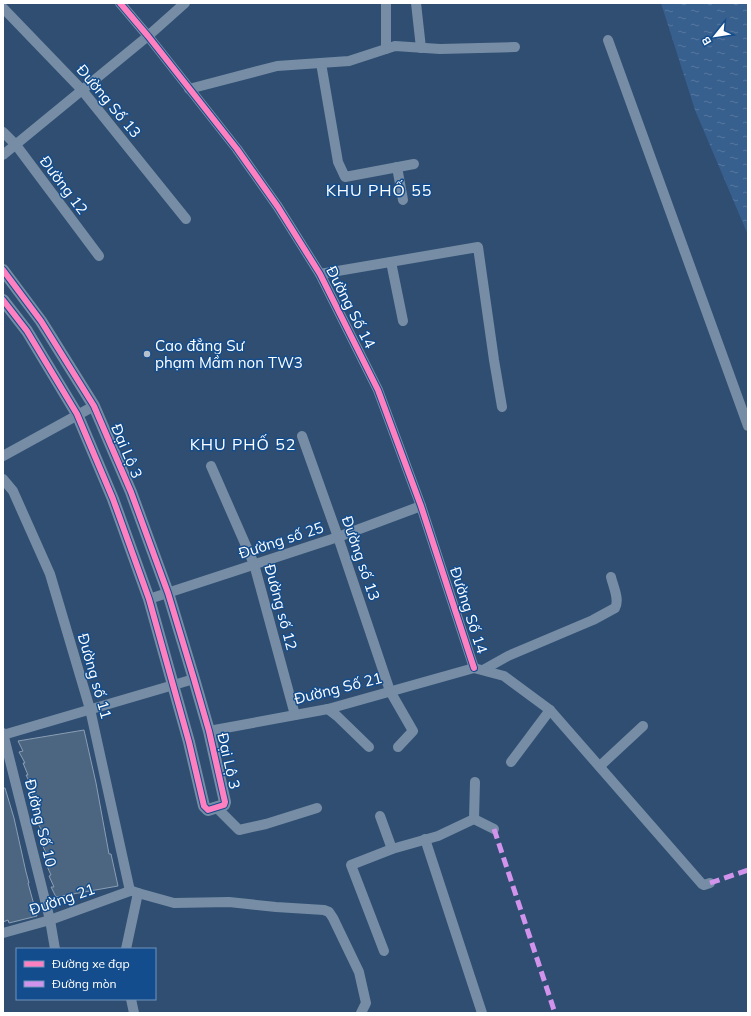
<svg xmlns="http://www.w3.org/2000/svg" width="751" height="1016" font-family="Mulish,sans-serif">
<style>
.water{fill:url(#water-ripples)}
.building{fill:#4c6682;stroke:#8b9eb4}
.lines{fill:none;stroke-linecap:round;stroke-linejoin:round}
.minor{stroke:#768da5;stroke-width:10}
.tertiary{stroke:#768da5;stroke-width:12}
.quiet{stroke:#d193ec;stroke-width:5;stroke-dasharray:10 5;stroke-linecap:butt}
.cycleway-casing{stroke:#144d8d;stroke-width:8}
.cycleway{stroke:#ff80c0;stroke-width:6}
.poi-dot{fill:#b6c1ce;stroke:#144d8d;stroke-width:1.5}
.labels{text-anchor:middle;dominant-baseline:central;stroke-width:3;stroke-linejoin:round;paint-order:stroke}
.street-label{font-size:15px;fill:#fff;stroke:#144d8d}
.poi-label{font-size:15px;fill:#fff;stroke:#144d8d;text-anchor:start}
.neighbourhood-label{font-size:16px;letter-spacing:1px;fill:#fff;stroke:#144d8d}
</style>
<defs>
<pattern id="water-ripples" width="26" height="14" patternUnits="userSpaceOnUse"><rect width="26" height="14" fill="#37608f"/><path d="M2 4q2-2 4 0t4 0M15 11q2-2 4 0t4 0" fill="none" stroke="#5578a0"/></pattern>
</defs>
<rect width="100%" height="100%" fill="#2f4e72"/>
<polygon class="water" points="661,3 748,3 748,235 695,110"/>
<g class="building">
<polygon points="84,730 96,783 109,854 111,854 118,886 56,897 51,887 54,887 49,876 51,875 46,864 49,864 44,853 46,853 41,842 44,842 38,832 42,831 36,820 40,819 35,809 37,808 32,798 34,797 28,786 31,785 26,775 28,775 23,763 25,763 19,752 23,751 18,741"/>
<polygon points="3,788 5,788 14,818 26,872 29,883 28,883 37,916 9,923 8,920 3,922"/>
</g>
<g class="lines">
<g class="minor">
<polyline points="120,3 148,36 237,149 278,207 320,274 378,390 421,506 474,668"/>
<polyline points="416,3 421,48"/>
<polyline points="3,8 82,90 186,219"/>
<polyline points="608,40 748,426"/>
<polyline points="386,49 386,3"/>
<polyline points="321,63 338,162 345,177 414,164"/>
<polyline points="189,89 277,66 349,61 395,46 440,49 515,47"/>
<polyline points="3,132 16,145 99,256"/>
<polyline points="3,155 148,36 185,3"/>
<polyline points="397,167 403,200"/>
<polyline points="391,262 403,321"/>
<polyline points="320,274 478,247 494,360 502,407"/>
<polyline points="302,436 338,537 390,691 413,731 398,747"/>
<polyline points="3,456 94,406"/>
<polyline points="211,466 254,564 295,715"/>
<polyline points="3,479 13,491 50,574 90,709 130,891"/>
<polyline points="149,599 338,537 421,506"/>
<path d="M483 670 508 656 593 620 615 608C620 600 613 586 611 577"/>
<polyline points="328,709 337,716 369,747"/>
<polyline points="209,731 328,709 474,668 504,676 550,710 702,884 704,885 710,883"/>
<polyline points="3,733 50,920 55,949"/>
<polyline points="3,735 194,679"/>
<polyline points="511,762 550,710"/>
<polyline points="600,766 643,726"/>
<polyline points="216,807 239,830 266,824 317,808"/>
<polyline points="380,816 392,849"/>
<polyline points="474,819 475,782"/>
<polyline points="425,839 482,1013"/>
<polyline points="138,893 174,903 229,902 276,907 324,910 329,912 333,918 359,972 366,1003 361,1013"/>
<polyline points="3,933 50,920 130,891"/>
<polyline points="126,949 138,893 132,891"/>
<polyline points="384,951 351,865 392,849 438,836 474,819 494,829"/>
<polyline points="131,999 134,1013"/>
</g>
<polyline class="tertiary" points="3,270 41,321 94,406 131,492 168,593 194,679 209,731 225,802 224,805 208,810 204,806 189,742 149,599 113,499 77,414 27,331 3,300"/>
<g class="quiet">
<polyline points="494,829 555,1013"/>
<polyline points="710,883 748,870"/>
</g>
<defs>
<g id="cycleway">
<polyline points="120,3 148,36 237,149 278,207 320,274 378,390 421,506 474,668"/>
<polyline points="3,270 41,321 94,406 131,492 168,593 194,679 209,731 225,802 224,805 208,810 204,806 189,742 149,599 113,499 77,414 27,331 3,300"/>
</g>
</defs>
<use href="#cycleway" class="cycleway-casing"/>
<use href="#cycleway" class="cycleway"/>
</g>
<circle class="poi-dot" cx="147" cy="354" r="4"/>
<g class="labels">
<g class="street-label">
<text transform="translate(109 101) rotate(50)">Đường Số 13</text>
<text transform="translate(64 185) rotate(53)">Đường 12</text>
<text transform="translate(351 307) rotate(63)">Đường Số 14</text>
<text transform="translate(127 451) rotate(67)">Đại Lộ 3</text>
<text transform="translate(281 540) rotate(-18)">Đường số 25</text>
<text transform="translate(361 558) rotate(71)">Đường số 13</text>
<text transform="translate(281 607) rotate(75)">Đường số 12</text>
<text transform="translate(469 610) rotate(72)">Đường Số 14</text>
<text transform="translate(95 676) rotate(74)">Đường số 11</text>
<text transform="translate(338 688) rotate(-14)">Đường Số 21</text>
<text transform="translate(229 761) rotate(77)">Đại Lộ 3</text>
<text transform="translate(41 823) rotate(76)">Đường Số 10</text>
<text transform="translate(62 899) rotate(-19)">Đường 21</text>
</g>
<g class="poi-label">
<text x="155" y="345">Cao đẳng Sư<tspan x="155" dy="17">phạm Mầm non TW3</tspan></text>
</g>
<g class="neighbourhood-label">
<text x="379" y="190">KHU PHỐ 55</text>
<text x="243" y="444">KHU PHỐ 52</text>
</g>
</g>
<rect width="751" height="1016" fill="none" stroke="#ffffff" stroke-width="8"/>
<rect x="16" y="948" width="140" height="52" fill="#144d8d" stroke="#7294bb"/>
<rect x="24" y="961" width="20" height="6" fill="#ff80c0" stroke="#7294bb"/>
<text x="52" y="968" font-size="12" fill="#ffffff">Đường xe đạp</text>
<rect x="24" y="981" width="20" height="6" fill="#d193ec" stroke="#7294bb"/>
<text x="52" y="988" font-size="12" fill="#ffffff">Đường mòn</text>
<g transform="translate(715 36) rotate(240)" stroke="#144d8d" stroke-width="3" paint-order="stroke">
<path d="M0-3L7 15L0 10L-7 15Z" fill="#ffffff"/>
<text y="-6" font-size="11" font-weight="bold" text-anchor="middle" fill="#ffffff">B</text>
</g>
</svg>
